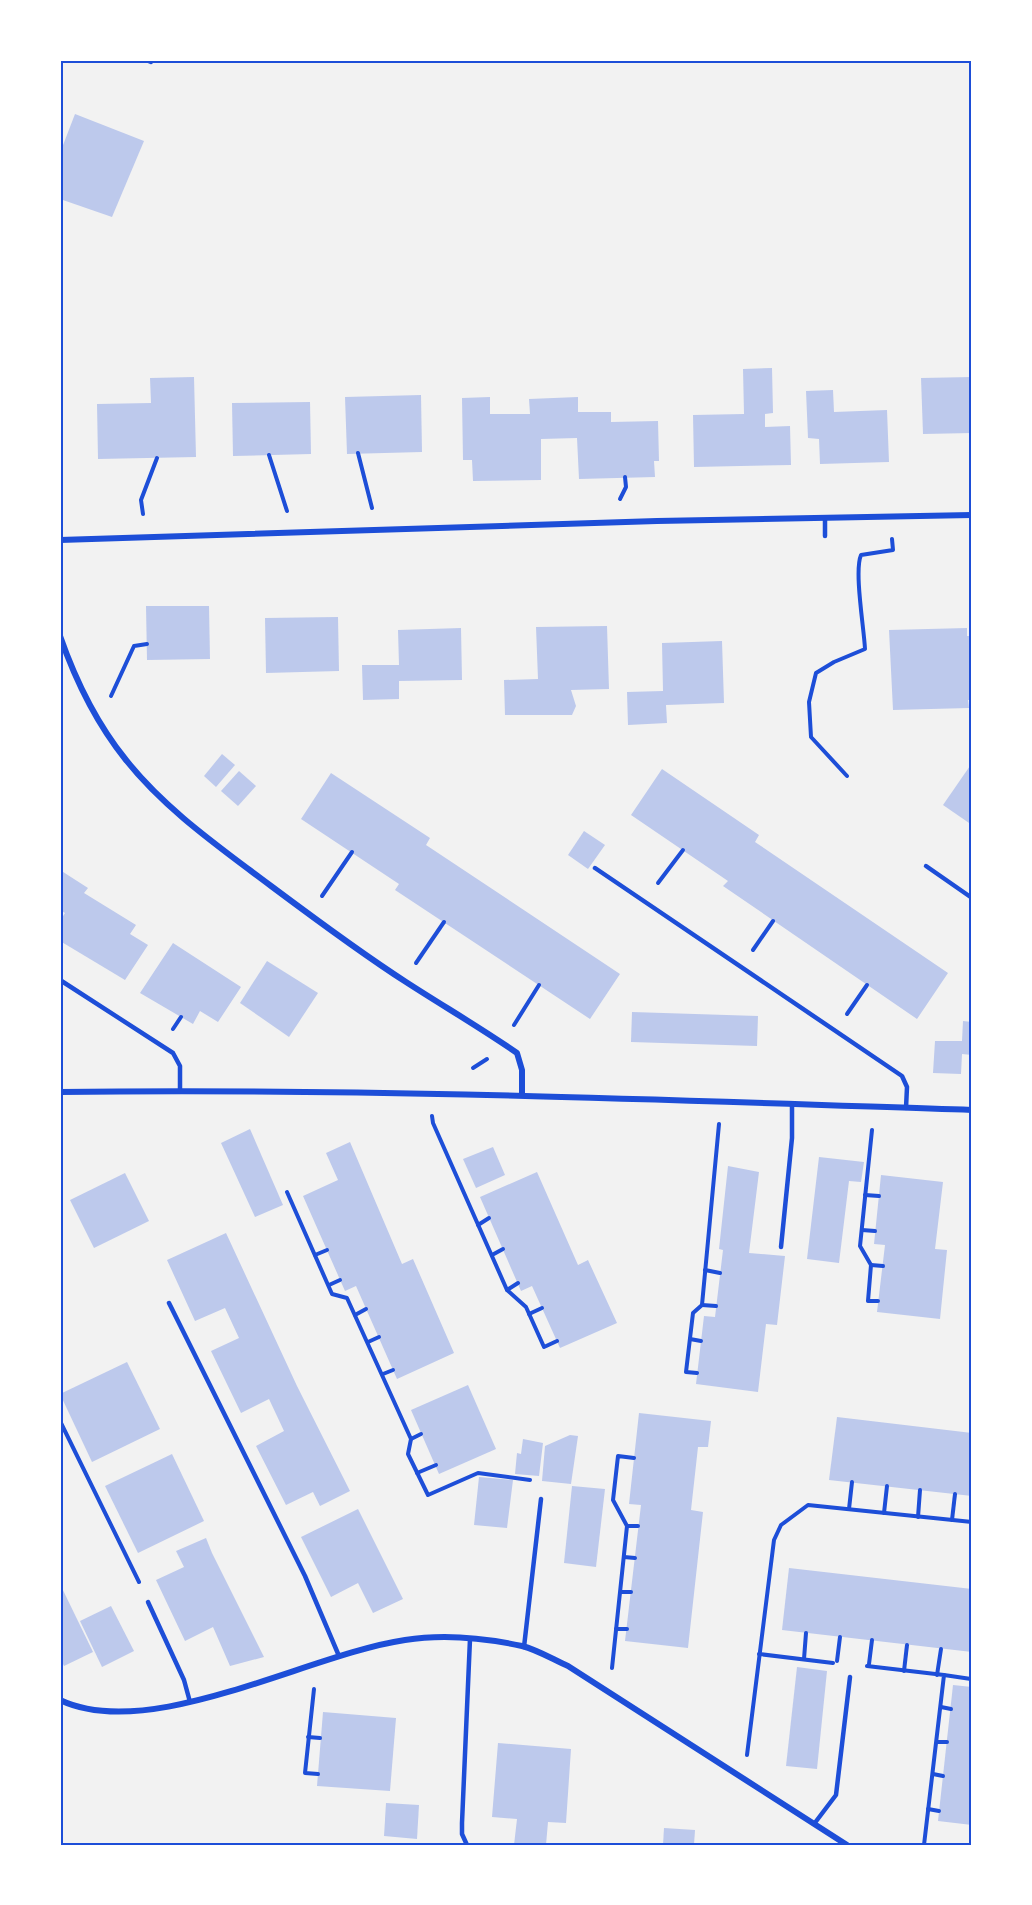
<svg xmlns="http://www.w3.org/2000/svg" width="1032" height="1905" font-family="'Noto Serif',serif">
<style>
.building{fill:#bdc9ec}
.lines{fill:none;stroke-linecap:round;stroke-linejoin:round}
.path{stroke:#1d4ed8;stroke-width:4}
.service{stroke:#1d4ed8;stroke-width:4.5}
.minor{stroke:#1d4ed8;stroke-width:6}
.neatline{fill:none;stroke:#1d4ed8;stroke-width:2}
</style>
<rect width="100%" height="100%" fill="#f2f2f2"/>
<g class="building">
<polygon points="75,114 144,141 112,217 60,199 60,153"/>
<polygon points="772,368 773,413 765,414 765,427 790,426 791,465 694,467 693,415 744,414 743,369"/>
<polygon points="194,377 196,457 98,459 97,404 151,403 150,378"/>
<polygon points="972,377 972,433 923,434 921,378"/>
<polygon points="833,390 834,412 887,410 889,462 820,464 819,439 808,438 806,391"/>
<polygon points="421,395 422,452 347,454 345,397"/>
<polygon points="490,397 490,414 530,414 529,399 578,397 578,412 611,412 611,422 658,421 659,461 654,461 655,477 579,479 577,438 541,439 541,480 473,481 472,460 463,460 462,398"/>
<polygon points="310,402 311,454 233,456 232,403"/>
<polygon points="146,606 209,606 210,659 147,660"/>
<polygon points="338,617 339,671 266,673 265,618"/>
<polygon points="607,626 609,689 571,690 576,706 572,715 505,715 504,680 538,679 536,627"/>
<polygon points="461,628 462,680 399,681 399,699 363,700 362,665 399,665 398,630"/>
<polygon points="967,628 967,636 972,636 972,700 968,700 969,708 893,710 889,630"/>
<polygon points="722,641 724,703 666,705 667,723 628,725 627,692 663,691 662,643"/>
<polygon points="222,754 235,765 216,787 204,776"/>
<polygon points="972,763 972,825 943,805"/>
<polygon points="662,769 759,835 755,842 948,973 917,1019 723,886 728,881 631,815"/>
<polygon points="239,771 256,786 238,806 221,791"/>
<polygon points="331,773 430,838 426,845 620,974 590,1019 395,890 399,884 301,819"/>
<polygon points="584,831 605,845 588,869 568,855"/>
<polygon points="60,870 88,888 84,893 136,925 130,934 148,945 125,980 60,941 60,921 65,913 60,910"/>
<polygon points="173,943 241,987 218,1022 200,1011 193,1024 140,993"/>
<polygon points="267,961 318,993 289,1037 240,1003"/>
<polygon points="632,1012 758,1016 757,1046 631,1042"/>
<polygon points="963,1021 972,1022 972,1055 962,1054 961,1074 933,1073 935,1041 962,1041"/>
<polygon points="250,1129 283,1205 255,1217 221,1143"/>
<polygon points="350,1142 402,1264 413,1259 454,1353 397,1379 356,1286 345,1291 303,1196 338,1180 326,1153"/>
<polygon points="493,1147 505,1175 476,1188 463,1159"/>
<polygon points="819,1157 864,1162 861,1182 849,1181 839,1263 807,1259"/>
<polygon points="728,1166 759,1172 749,1253 785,1256 777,1325 766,1324 758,1392 696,1384 704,1316 715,1317 723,1250 719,1249"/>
<polygon points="537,1172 578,1265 588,1260 617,1323 560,1348 532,1286 521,1291 480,1197"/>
<polygon points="125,1173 149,1221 94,1248 70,1200"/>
<polygon points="881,1175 943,1182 935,1249 947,1250 940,1319 877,1312 885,1245 874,1244"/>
<polygon points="226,1233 297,1386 350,1491 320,1506 313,1492 286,1505 256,1446 284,1431 269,1399 241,1413 211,1351 239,1338 225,1308 195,1321 167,1260"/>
<polygon points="127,1362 160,1429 92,1462 60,1394"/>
<polygon points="468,1385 496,1449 439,1474 411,1410"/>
<polygon points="639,1413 711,1421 708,1447 698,1447 691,1510 703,1512 688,1648 625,1641 641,1505 629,1504"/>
<polygon points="837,1417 972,1433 972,1496 829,1480"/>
<polygon points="570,1435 578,1436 571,1484 542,1481 545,1446"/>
<polygon points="523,1439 543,1443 539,1476 515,1474 517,1453 521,1454"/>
<polygon points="172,1454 204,1521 138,1553 105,1486"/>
<polygon points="479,1477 513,1480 507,1528 474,1525"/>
<polygon points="572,1486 605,1489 596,1567 564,1563"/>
<polygon points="358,1509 403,1599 373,1613 358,1583 331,1597 301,1537"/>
<polygon points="206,1538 212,1553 264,1657 230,1666 213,1627 185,1641 156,1580 184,1567 176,1551"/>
<polygon points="789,1568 972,1589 972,1652 782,1630"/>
<polygon points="60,1584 93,1652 64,1666 60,1658"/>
<polygon points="111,1606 134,1651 102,1667 80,1621"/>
<polygon points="797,1667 827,1671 817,1769 786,1766"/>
<polygon points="953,1685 972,1687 972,1825 938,1821"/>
<polygon points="323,1712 396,1718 390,1791 317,1786"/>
<polygon points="498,1743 571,1749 566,1823 548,1822 546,1845 514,1845 517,1819 492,1817"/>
<polygon points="386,1803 419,1805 417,1839 384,1836"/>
<polygon points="664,1828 695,1830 694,1845 663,1845"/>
</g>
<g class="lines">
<g class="path">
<polyline points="358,453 372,508"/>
<polyline points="269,455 287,511"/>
<polyline points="620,499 626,487 625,477"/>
<polyline points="143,514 141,500 157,458"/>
<polyline points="111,696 134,646 147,644"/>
<path d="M847 776 811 737 809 702 816 673 834 662 865 649C864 628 854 571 861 555L893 550 892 539"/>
<polyline points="658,883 683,850"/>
<polyline points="322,896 352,852"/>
<polyline points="753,950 773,921"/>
<polyline points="416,963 444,922"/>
<polyline points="847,1014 867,985"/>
<polyline points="514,1025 539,985"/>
<polyline points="173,1029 181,1017"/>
<polyline points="473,1068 487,1059"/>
<polyline points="432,1116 433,1123 507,1290 526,1307 544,1347 557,1341"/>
<polyline points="872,1130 860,1246 871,1265 868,1301 878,1301"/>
<polyline points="287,1192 332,1294 347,1298 411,1439 408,1454 428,1495 478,1473 530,1480"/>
<polyline points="865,1195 879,1196"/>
<polyline points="478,1225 489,1218"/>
<polyline points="862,1230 875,1231"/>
<polyline points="315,1255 327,1250"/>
<polyline points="492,1255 503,1249"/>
<polyline points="871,1265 883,1266"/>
<polyline points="705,1270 720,1273"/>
<polyline points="329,1285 340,1280"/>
<polyline points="507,1290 518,1283"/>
<polyline points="702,1305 716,1306"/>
<polyline points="529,1314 542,1308"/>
<polyline points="355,1315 366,1309"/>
<polyline points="690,1339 701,1341"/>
<polyline points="368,1342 379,1337"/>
<polyline points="697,1373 686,1372 693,1313 702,1305 719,1124"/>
<polyline points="383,1374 393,1370"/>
<polyline points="60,1421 139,1582"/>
<polyline points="411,1439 421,1434"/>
<polyline points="417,1473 436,1465"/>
<polyline points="849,1509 852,1482"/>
<polyline points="884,1513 887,1486"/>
<polyline points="918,1517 920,1490"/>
<polyline points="952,1520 955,1494"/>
<polyline points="627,1526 638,1526"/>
<polyline points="624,1557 635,1558"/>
<polyline points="621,1592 631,1592"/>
<polyline points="616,1629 627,1629"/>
<polyline points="759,1654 833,1663"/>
<polyline points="804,1659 806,1633"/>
<polyline points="837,1661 840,1637"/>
<polyline points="869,1664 872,1640"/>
<polyline points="867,1666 944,1675 924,1845"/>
<polyline points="612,1668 627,1526 613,1500 618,1456 634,1458"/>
<polyline points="904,1671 907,1645"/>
<polyline points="937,1675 941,1649"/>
<polyline points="944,1675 971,1679 972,1673"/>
<polyline points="314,1689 305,1773 318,1774"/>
<polyline points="941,1707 951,1709"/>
<polyline points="308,1737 320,1738"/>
<polyline points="937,1742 947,1742"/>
<polyline points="747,1755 774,1540 781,1525 808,1505 972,1522"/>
<polyline points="933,1774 943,1776"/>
<polyline points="928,1809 939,1811"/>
</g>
<g class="service">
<polyline points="146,60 151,62"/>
<polyline points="825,518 825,536"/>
<polyline points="926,866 972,898"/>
<polyline points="595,868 902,1076 907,1087 906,1108"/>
<polyline points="60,980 173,1053 180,1066 180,1091"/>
<polyline points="781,1247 792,1138 792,1104"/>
<polyline points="169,1303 305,1576 339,1656"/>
<polyline points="148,1602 184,1680 190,1702"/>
<polyline points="524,1647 541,1499"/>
<polyline points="814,1824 836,1795 850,1677"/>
<polyline points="467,1845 462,1834 462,1823 470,1639"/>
</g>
<g class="minor">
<polyline points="60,540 657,521 972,515"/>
<path d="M60 636C75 679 97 724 126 760 161 804 207 838 251 871 302 909 353 948 406 982 443 1006 481 1028 517 1053L522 1070V1095"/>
<path d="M60 1092C364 1088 668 1100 972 1110"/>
<path d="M60 1700C150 1743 309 1654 405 1640 442 1634 485 1638 522 1646 538 1650 554 1660 568 1666L847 1845"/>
</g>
</g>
<rect width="1032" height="1905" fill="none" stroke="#ffffff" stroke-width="123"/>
<rect x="62" y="62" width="908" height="1782" class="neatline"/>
</svg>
